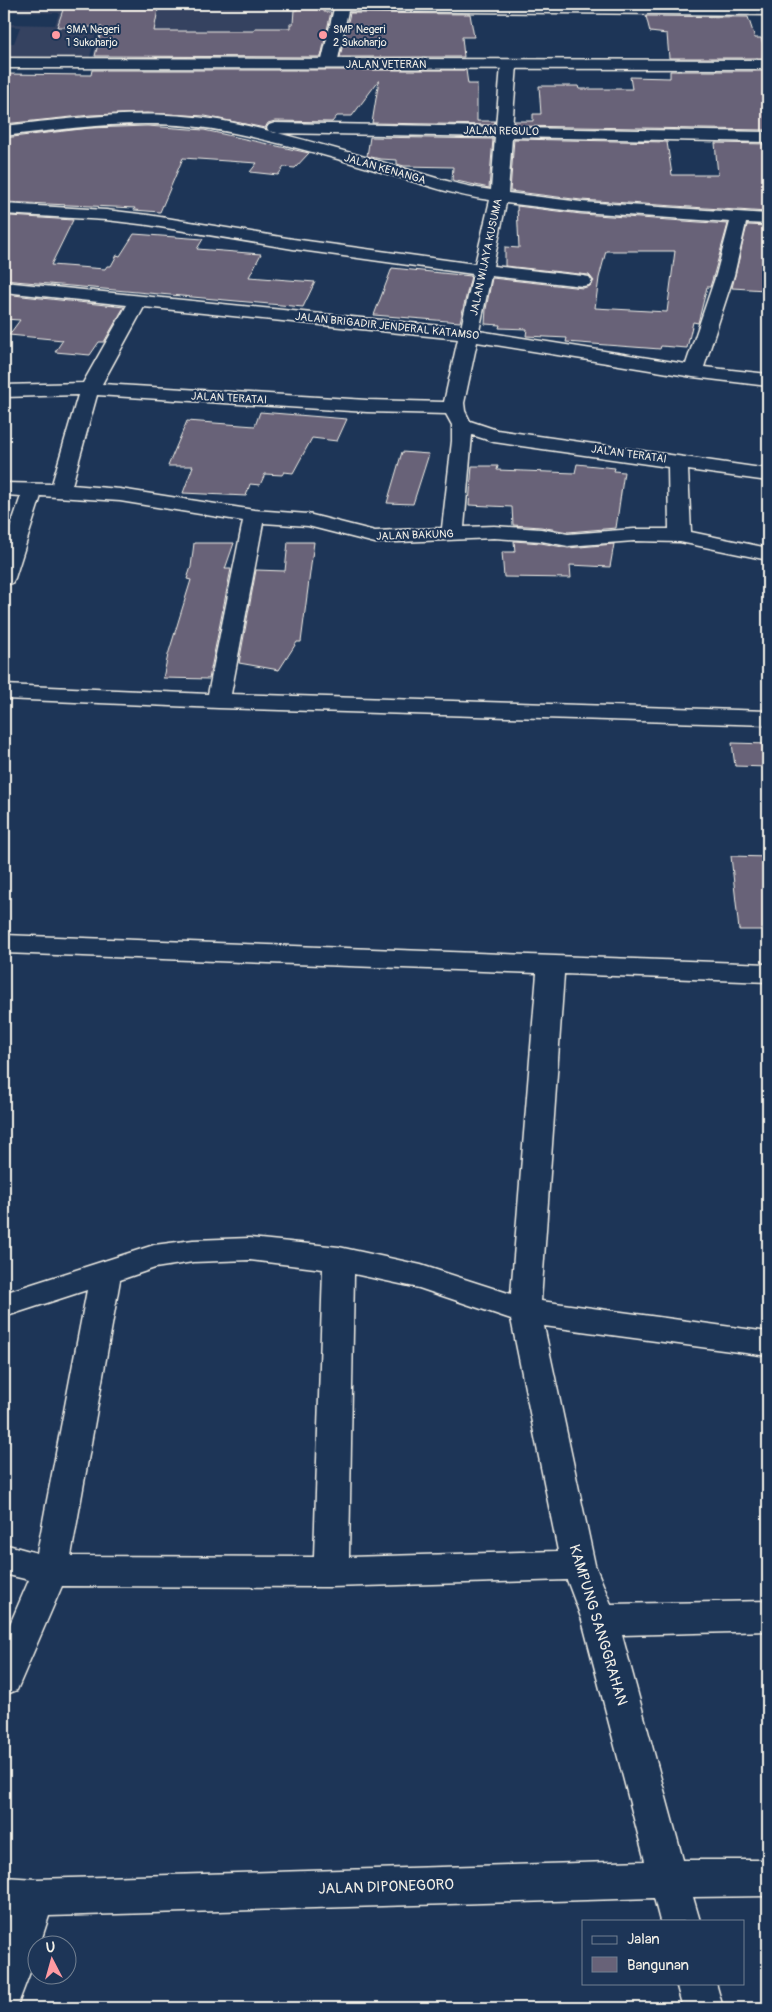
<svg xmlns="http://www.w3.org/2000/svg" width="772" height="2012" font-family="Pangolin,sans-serif">
<style>
.built{fill:#344261;fill-rule:evenodd}
.building{fill:#686278;stroke:#f4f1e8;fill-rule:evenodd}
.lines{fill:none;stroke-linecap:round;stroke-linejoin:round}
.minor-casing{stroke:#f4f1e8;stroke-width:3}
.secondary-casing{stroke:#f4f1e8;stroke-width:3}
.minor{fill:#1d3557;fill-rule:evenodd}
.secondary{fill:#1d3557;fill-rule:evenodd}
.poi-dot{fill:#ff9aa2;stroke:#1d3557;stroke-width:2}
.labels{text-anchor:middle;dominant-baseline:central;stroke-width:4;stroke-linejoin:round;paint-order:stroke}
.far-poi-label{font-size:11px;fill:#f4f1e8;stroke:#1d3557;text-anchor:start}
.far-street-label{font-size:11px;fill:#f4f1e8;stroke:#1d3557}
.near-street-label{font-size:15px;fill:#f4f1e8;stroke:#1d3557}
</style>
<rect width="100%" height="100%" fill="#1d3557"/>
<filter id="ink" filterUnits="userSpaceOnUse"><feTurbulence type="fractalNoise" baseFrequency=".02" numOctaves="2"/><feDisplacementMap in="SourceGraphic" scale="10" xChannelSelector="R" yChannelSelector="G"/><feConvolveMatrix kernelMatrix="1 2 1 2 8 2 1 2 1" color-interpolation-filters="sRGB"/></filter>
<g filter="url(#ink)">
<g class="built">
<polygon points="4,4 65,4 57,27 91,27 99,4 103,4 89,61 4,60 4,55 9,44 4,43 14,43 20,27 4,26 4,24 55,25 59,13 4,12"/>
<path d="M106 4H114L112 14H134L137 4 134 17 156 18 159 4H297V9H324V4H330L325 61H92ZM156 19 152 42 127 52ZM162 31H246L245 41ZM99 42H127L124 59H95Z"/>
</g>
<g class="building">
<polygon points="65,4 159,4 154,31 254,31 255,28 290,28 290,24 293,24 294,10 297,10 297,4 324,4 324,12 331,12 321,57 95,56 102,27 57,27"/>
<polygon points="350,13 470,14 474,37 462,37 464,57 340,57"/>
<polygon points="646,16 748,17 755,38 761,38 768,58 669,58 667,34 650,32"/>
<polygon points="92,70 466,70 468,84 477,84 477,121 495,121 494,125 372,123 379,80 352,116 337,116 332,122 275,121 268,123 265,128 205,116 147,113 91,115 4,124 4,74 91,75"/>
<polygon points="670,71 768,71 768,130 514,126 514,121 533,121 533,114 541,114 539,86 578,86 579,89 632,89 630,77 670,78"/>
<polygon points="147,126 204,130 309,153 295,168 284,167 278,175 250,172 257,163 183,158 160,212 134,210 135,208 4,202 4,138 90,128"/>
<polygon points="370,137 493,139 489,188 452,180 453,167 404,166 397,164 397,160 380,159 367,156"/>
<polygon points="514,139 667,142 672,175 718,175 715,143 768,144 768,212 581,200 510,191"/>
<path d="M517 206 581 214 728 224 714 274 710 287H707L698 323 693 322 687 348 661 346 660 349 566 342 567 338 526 336 527 329 499 328 500 325 485 324 486 309 492 278 583 288 590 286 594 281 589 275 505 266V247L519 248ZM606 251H675L667 312 595 308 599 278Z"/>
<polygon points="10,216 73,220 51,265 105,269 107,266 111,266 117,255 120,256 134,234 203,239 197,249 261,254 249,277 315,282 303,307 4,280 4,235"/>
<polygon points="747,225 768,226 766,290 732,288"/>
<polygon points="392,268 471,276 460,322 374,315"/>
<polygon points="4,294 124,307 104,342 99,342 90,355 55,352 63,340 9,335 20,320 4,319"/>
<polygon points="260,412 347,419 337,441 312,438 293,473 284,472 282,475 265,474 260,485 250,484 246,496 183,493 193,466 168,466 187,421 255,426"/>
<polygon points="402,452 429,454 413,504 387,503"/>
<polygon points="577,464 615,468 614,471 624,472 616,528 568,532 541,527 513,525 512,507 469,505 472,466 498,466 497,470 575,473"/>
<polygon points="514,541 541,543 568,548 614,544 610,567 570,565 571,578 504,577 502,552 515,552"/>
<polygon points="288,542 314,542 301,642 297,642 279,670 239,663 256,570 285,571"/>
<polygon points="194,543 234,543 225,569 231,569 209,679 163,678 168,655 191,580 187,579 191,567"/>
<polygon points="732,743 768,744 768,767 735,766"/>
<polygon points="731,856 768,857 768,930 739,930"/>
</g>
<g class="lines">
<defs>
<g id="minor">
<polygon points="335,4 768,7 768,15 348,11 337,64 334,67 324,67 321,64"/>
<path d="M509 60 514 62 517 65 512 128 768 132V142L512 137 508 193 581 202 768 214V224L746 223 734 275 704 367 768 374V386L693 377 477 342 464 403 465 411 470 421 497 430 768 469V481L688 470 691 532 768 548V560L680 542 634 541 568 546 541 541 494 538 375 543 308 526 263 523 231 694 768 711V725L218 708 4 699V685L208 694 243 521 120 501 41 496 15 578 12 583 4 585V546L21 496 4 495V483L52 484 78 395 4 397V385L83 383 127 305 4 292V282L461 328 473 274 293 249 148 225 106 220 4 214V204L106 210 148 215 293 239 475 264 490 200C456 196 423 184 391 175 339 159 286 144 234 133 155 116 82 127 4 136V126C83 117 155 107 234 123 287 134 344 151 396 166 427 175 459 186 491 190L495 137 275 133 269 131 267 128 269 125 275 123 496 127 501 65 504 62ZM506 203 581 212 730 222 716 275 686 364 479 331 491 276 583 286 589 285 592 281 589 277 583 276 493 266ZM144 307 458 339 444 402 367 400 102 384ZM97 395 367 412 446 414 452 425V441L442 528 375 531 308 514 254 510 120 489 72 485ZM472 435 494 442 668 467 669 529H634L568 534 541 529 494 526 464 527Z"/>
<path d="M4 935 768 964V982L564 974 541 1301 768 1332V1356L544 1326 595 1565 611 1604 768 1601V1631L622 1635 683 1860H768V1896L693 1897 700 1921H660L654 1898 49 1916 40 1944H38V1951L18 2004 4 2008V1934L10 1915H4V1877L36 1879 645 1861 582 1620 567 1580 331 1587 62 1586 17 1690 4 1695V1638L29 1580 4 1574V1544L37 1553 87 1290 4 1317V1293L154 1245 193 1240 250 1238 339 1247 421 1265 511 1294 537 973 4 953ZM250 1260 323 1269 314 1557 71 1556 120 1280 155 1268 193 1262ZM354 1274 419 1288 511 1319 558 1551 349 1557Z"/>
<polygon points="676,1983 716,1983 723,2008 683,2008"/>
</g>
<polygon id="secondary" points="4,58 768,60 768,69 4,68"/>
</defs>
<use href="#minor" class="minor-casing"/>
<use href="#secondary" class="secondary-casing"/>
<use href="#minor" class="minor"/>
<use href="#secondary" class="secondary"/>
</g>
</g>
<g class="poi-dot">
<circle cx="56" cy="35" r="5"/>
<circle cx="323" cy="35" r="5"/>
</g>
<g class="labels">
<g class="far-poi-label">
<text x="66" y="29">SMA Negeri<tspan x="66" dy="13">1 Sukoharjo</tspan></text>
<text x="333" y="29">SMP Negeri<tspan x="333" dy="13">2 Sukoharjo</tspan></text>
</g>
<g class="far-street-label">
<text x="386" y="64">JALAN VETERAN</text>
<text transform="translate(501 131) rotate(1)">JALAN REGULO</text>
<text transform="translate(385 169) rotate(16)">JALAN KENANGA</text>
<text transform="translate(486 257) rotate(-78)">JALAN WIJAYA KUSUMA</text>
<text transform="translate(387 326) rotate(6)">JALAN BRIGADIR JENDERAL KATAMSO</text>
<text transform="translate(229 398) rotate(3)">JALAN TERATAI</text>
<text transform="translate(629 454) rotate(8)">JALAN TERATAI</text>
<text transform="translate(415 535) rotate(-2)">JALAN BAKUNG</text>
</g>
<g class="near-street-label">
<text transform="translate(598 1625) rotate(73)">KAMPUNG SANGGRAHAN</text>
<text transform="translate(386 1887) rotate(-2)">JALAN DIPONEGORO</text>
</g>
</g>
<rect width="772" height="2012" fill="none" stroke="#1d3557" stroke-width="20"/>
<rect x="10" y="10" width="752" height="1992" fill="none" stroke="#f4f1e8" stroke-width="2" filter="url(#ink)"/>
<rect x="582" y="1920" width="162" height="65" fill="#1d3557" stroke="#738091"/>
<rect x="592" y="1936" width="25" height="8" fill="#1d3557" stroke="#738091"/>
<text x="627" y="1944" font-size="15" fill="#f4f1e8">Jalan</text>
<rect x="592" y="1957" width="25" height="15" fill="#686278" stroke="#738091"/>
<text x="627" y="1970" font-size="15" fill="#f4f1e8">Bangunan</text>
<g transform="translate(52 1960) rotate(354)"><circle r="24" fill="#1d3557" stroke="#738091"/>
<path d="M0-4L9 19L0 12L-9 19Z" fill="#ff9aa2"/>
<text y="-8" font-size="14" font-weight="bold" text-anchor="middle" fill="#f4f1e8">U</text>
</g>
</svg>
